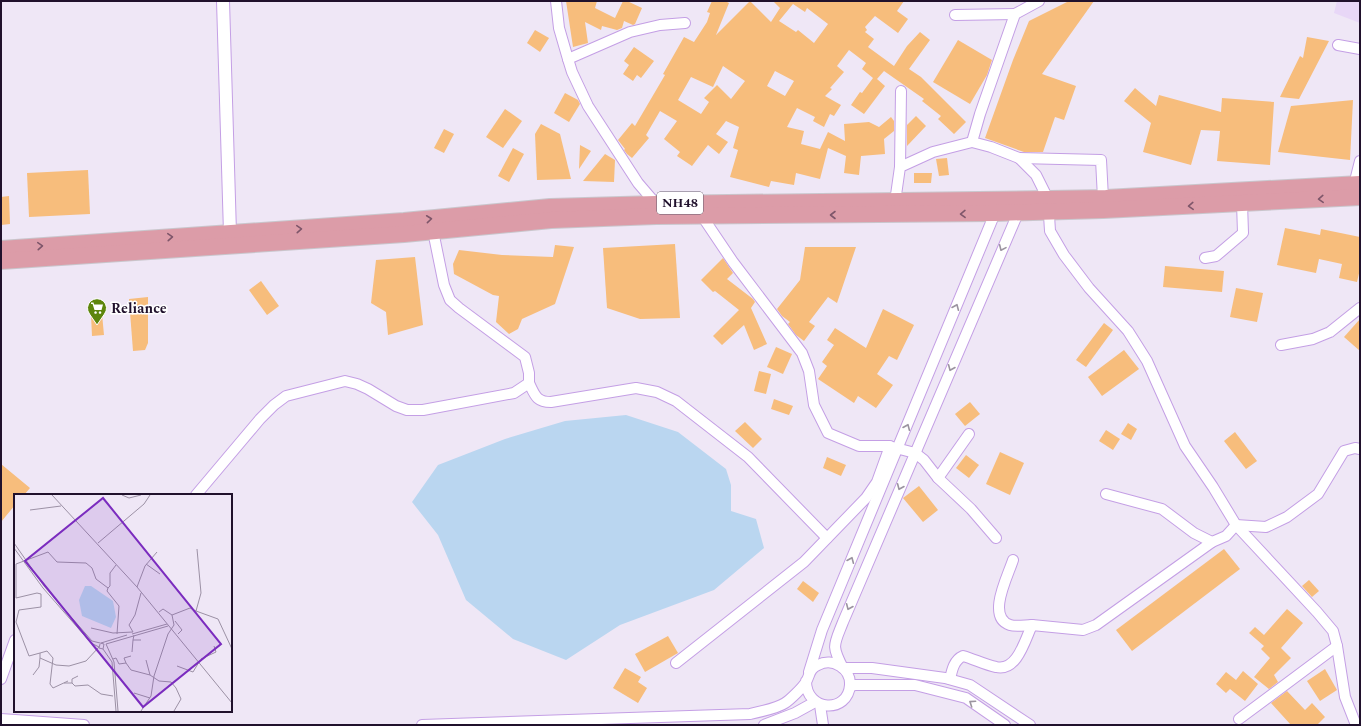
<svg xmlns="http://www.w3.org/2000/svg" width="1361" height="726" font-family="Spectral,serif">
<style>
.built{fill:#e8d7f7}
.water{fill:#bad6f0}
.building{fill:#f7bd7c;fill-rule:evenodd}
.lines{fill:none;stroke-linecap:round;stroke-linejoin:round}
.minor-casing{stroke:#c49fe5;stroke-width:12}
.tertiary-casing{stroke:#c49fe5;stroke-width:14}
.trunk-casing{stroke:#c9c6cc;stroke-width:18}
.minor{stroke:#fff;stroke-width:10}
.tertiary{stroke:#fff;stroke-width:12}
.trunk{stroke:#dc9ca8;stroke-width:16}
.oneway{stroke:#7e566a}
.oneway2{stroke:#9b94a0}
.labels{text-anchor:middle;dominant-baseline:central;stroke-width:3;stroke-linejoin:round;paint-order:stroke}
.shield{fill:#fff;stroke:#63586b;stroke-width:1}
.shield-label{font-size:13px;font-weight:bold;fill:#20112c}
.poi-label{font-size:14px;font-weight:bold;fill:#20112c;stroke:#fff;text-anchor:start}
.inset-road{fill:none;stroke:#9c91a5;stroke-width:1}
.view{fill:#7b2cbf;fill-opacity:0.15;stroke:#7b2cbf;stroke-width:2}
.inset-edge{fill:none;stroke:#20112c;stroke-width:2}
</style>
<rect width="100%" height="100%" fill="#efe7f6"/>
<polygon class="built" points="1337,1 1360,1 1360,23 1334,13"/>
<polygon class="water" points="626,415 678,432 726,469 731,485 731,511 756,519 764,548 714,590 620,625 566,660 513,639 466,600 438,535 412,502 438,465 505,439 565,421"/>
<g class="building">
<polygon points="566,1 597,1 595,8 615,18 623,1 627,1 642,8 635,24 633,25 624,21 622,28 617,30 602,26 601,30 585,22 588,43 573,47"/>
<path d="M712 1H725L729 3 716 35 750 1 771 22 780 8 773 1H904L897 11 908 19 898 33 875 16 865 27 867 30 865 32 874 39 868 47 894 66 907 46 920 32 930 40 909 69 921 77 966 122 954 134 938 119 941 116 922 101 924 99 884 71 877 79 885 86 864 114 851 105 860 92 862 93 873 78 862 69 866 63 849 50 837 66 844 72 830 88 832 89 825 96 841 105 834 116 830 114 824 127 813 121 815 117 797 108 787 127 804 131 801 144 820 149 828 132 845 141 844 124 869 122 879 127 891 117 894 121V131L884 139 885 154 861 156 859 175 844 173 846 156 828 148 820 179 796 173 794 185 771 181 769 187 730 177 738 150 733 148 739 127 726 121 716 134 728 142 719 154 708 145 692 166 677 156 680 152 664 139 677 121 660 111 646 135 649 138 632 158 627 154 624 150 625 149 618 140 632 123 635 126 665 75 663 74 684 37 694 42 707 22 710 13 707 12ZM793 4 805 12 807 8 828 24 814 43 798 30 796 32 779 21ZM723 66 745 81 731 99 717 85 704 98 709 102 701 114 678 100 691 77 713 87ZM775 71 794 81 785 96 767 86Z"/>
<polygon points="1069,1 1094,1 1042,74 1076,86 1064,120 1055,117 1043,152 1024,152 985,138 1013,60 1029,21"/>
<polygon points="535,30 549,38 540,52 527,43"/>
<polygon points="1307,37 1329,41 1299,99 1280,97 1300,56 1303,58"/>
<polygon points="958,40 992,60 987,75 970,104 933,82"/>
<polygon points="634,47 654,61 641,78 637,75 633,81 623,74 629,65 624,61"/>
<polygon points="1135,88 1156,106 1159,95 1221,112 1222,98 1274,102 1270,165 1217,161 1220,131 1201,130 1191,165 1143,152 1151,123 1124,101"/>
<polygon points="565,93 578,100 580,104 569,122 554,113"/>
<polygon points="1353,100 1350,160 1278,152 1291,106"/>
<polygon points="505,109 522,121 503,148 486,137"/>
<polygon points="916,116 926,126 907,146 907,125"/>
<polygon points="541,124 560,134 571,179 537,180 535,134"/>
<polygon points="444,129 454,134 444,153 434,148"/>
<polygon points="580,145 591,151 579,169"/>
<polygon points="513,148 524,154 509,182 498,176"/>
<polygon points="605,154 615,160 614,182 583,181"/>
<polygon points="947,158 949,175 939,176 936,159"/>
<polygon points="88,170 90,214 29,217 27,173"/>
<polygon points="914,173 932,173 931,183 914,183"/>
<polygon points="9,196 10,224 1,225 1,197"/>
<polygon points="1285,228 1320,235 1321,229 1360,237 1360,269 1357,282 1339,278 1342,264 1319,259 1316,273 1277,265"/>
<polygon points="675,244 680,318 640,319 607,308 603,248"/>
<polygon points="555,245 574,247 555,304 522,319 518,329 509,334 496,322 499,296 493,295 454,274 453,264 459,250 502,255 553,257"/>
<polygon points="805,247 856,247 837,303 828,297 809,322 815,326 804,341 796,335 788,324 790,322 782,316 777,309 800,280"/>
<polygon points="415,257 423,325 388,335 386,312 371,303 376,260"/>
<polygon points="723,258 733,273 727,279 753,299 755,302 751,308 767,344 754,350 744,325 722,345 713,336 739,310 715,291 713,292 701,280"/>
<polygon points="1165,266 1224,271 1222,292 1163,287"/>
<polygon points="261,281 279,306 267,315 249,290"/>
<polygon points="1236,288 1263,293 1257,322 1230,317"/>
<polygon points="148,297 148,343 145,350 133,351 129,299"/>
<polygon points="883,309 914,325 897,360 889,356 877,374 893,385 876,408 858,396 854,403 818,379 827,366 822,362 834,345 827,340 835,328 866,348"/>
<polygon points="102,314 104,335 92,336 91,315"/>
<polygon points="1360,319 1360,351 1344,337"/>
<polygon points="1104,323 1113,330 1086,367 1076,360"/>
<polygon points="776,347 792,354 783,374 767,367"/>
<polygon points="1124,350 1139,369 1102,396 1088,377"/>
<polygon points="759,371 771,374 766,394 754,391"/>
<polygon points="774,399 793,406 789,415 771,409"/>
<polygon points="970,402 980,414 965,426 955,414"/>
<polygon points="745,422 762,439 753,448 735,431"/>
<polygon points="1128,423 1137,429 1131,440 1121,434"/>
<polygon points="1106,430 1120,439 1113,450 1099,441"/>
<polygon points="1235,432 1257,461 1246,469 1224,441"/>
<polygon points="1000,452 1024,463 1010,495 986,484"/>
<polygon points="966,455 979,465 969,478 956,468"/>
<polygon points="827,457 846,465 841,476 823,468"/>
<polygon points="1,464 30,488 24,495 15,495 15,505 1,522"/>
<polygon points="919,486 938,510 923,522 903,498"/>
<polygon points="1224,549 1240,569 1132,651 1116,630"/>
<polygon points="1309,580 1319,591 1312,597 1302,586"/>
<polygon points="803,581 819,593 813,602 797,589"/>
<polygon points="1287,609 1303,623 1281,648 1291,658 1274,675 1278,682 1269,689 1254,677 1270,658 1261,649 1264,646 1249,633 1255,627 1264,635"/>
<polygon points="668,636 678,653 645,672 635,654"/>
<polygon points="625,668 641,677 638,682 647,688 638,703 613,688"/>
<polygon points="1325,669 1337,690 1320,701 1307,681"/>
<polygon points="1243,671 1258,684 1245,701 1230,689 1226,693 1216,684 1226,672 1236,680"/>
<polygon points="1287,691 1305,710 1312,703 1325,717 1317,725 1291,725 1271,703"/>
</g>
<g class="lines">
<defs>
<g id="minor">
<polyline points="556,1 559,28 568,59 572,72 588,106 638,183 656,204 656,206"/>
<polyline points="1039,1 1015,14 980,114 972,142 991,147 1019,158 1036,175 1048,199 1050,231 1064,255 1089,288 1128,331 1147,361 1185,446 1213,487 1236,525 1317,612 1333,631 1337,646 1345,697 1356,725"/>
<polyline points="955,15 1015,14"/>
<polyline points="1338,45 1360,49"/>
<polyline points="568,59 630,32 660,25 685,23"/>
<polyline points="1019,158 1101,160 1103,198"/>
<polyline points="900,167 901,91"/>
<polyline points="1354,185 1360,161"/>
<polyline points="895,202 900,167 933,152 972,142"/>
<path d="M1018 213 843 622C834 645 831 645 843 668H872L945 678 970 685 1030 725"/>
<polyline points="1205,258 1216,256 1243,233 1242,203"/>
<polyline points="1281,345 1313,339 1330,332 1360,308"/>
<path d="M529 383C535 395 536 402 551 402L636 388 657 392 676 401 748 457 827 538"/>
<polyline points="892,447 915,453 924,460 938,478 969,434"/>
<polyline points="938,478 971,509 996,538"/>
<polyline points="1106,494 1162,509 1194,533 1212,542 1226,536 1236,525 1266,527 1287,517 1318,494 1344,451 1355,448 1360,449"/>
<polyline points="196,495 260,419 274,405 286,396 345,381 357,384 368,389 396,406 407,410 423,410 514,393 529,383 529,373 525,357 459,308 450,300 444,285 433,231"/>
<path d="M1013 560C1008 576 986 617 1010 625 1016 627 1026 625 1032 625"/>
<polyline points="676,663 804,562 866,498 877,482 890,446 859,446 828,433 814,405 809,371 802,353 733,262 702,216"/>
<polyline points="809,672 822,630 995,213"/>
<polyline points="1,679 15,640"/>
<path d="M950 679C952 670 954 660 963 656 974 659 985 665 996 667 1017 672 1025 640 1032 625L1083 630 1096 625 1212 542"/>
<polyline points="850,686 855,685 915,685 966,698 1005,725"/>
<polyline points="820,705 823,725"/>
<polyline points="1,719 84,725"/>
<polyline points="1239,719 1337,646"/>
<path d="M422 725 750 714C759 712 778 708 785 703 790 700 803 687 806 682 810 675 809 669 818 665 833 657 851 669 850 685 848 714 806 712 806 681"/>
<polyline points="764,725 795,713 815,702"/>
</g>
<polyline id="tertiary" points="223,1 230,233"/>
<g id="trunk">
<polyline points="1,249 404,221 550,207 656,204 1048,199 1106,198 1360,184"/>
<polyline points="1,261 404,234 551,220 656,216 995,213 1103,210 1360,197"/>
</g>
</defs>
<use href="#minor" class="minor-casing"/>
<use href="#tertiary" class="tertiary-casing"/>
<use href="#trunk" class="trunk-casing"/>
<use href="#minor" class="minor"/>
<use href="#tertiary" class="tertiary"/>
<use href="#trunk" class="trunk"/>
</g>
<defs><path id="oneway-chevron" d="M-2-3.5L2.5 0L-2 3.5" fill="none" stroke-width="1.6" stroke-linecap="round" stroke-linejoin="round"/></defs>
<g class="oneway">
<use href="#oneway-chevron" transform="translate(1321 199) rotate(177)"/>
<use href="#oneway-chevron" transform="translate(1191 206) rotate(177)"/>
<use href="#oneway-chevron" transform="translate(963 214) rotate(179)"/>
<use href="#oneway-chevron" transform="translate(833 215) rotate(180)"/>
<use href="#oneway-chevron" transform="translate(429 219) rotate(-6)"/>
<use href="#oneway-chevron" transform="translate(299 229) rotate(-4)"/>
<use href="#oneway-chevron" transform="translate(170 237) rotate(-4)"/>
<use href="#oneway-chevron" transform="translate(40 246) rotate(-4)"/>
</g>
<g class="oneway2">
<use href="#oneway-chevron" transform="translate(1002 248) rotate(114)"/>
<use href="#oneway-chevron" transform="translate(956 307) rotate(-67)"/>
<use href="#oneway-chevron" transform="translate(951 368) rotate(113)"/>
<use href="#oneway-chevron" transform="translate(907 427) rotate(-67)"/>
<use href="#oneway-chevron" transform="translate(900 487) rotate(113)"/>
<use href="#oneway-chevron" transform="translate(851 560) rotate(-67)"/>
<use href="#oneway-chevron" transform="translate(849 607) rotate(113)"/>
<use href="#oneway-chevron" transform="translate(972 703) rotate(-146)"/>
</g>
<defs>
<symbol id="supermarket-pin" viewBox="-11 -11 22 30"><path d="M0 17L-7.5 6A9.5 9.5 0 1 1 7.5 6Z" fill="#5d850c" stroke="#fff"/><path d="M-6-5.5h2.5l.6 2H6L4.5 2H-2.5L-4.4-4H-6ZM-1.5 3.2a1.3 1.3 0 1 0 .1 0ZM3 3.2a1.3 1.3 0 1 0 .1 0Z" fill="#fff"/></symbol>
</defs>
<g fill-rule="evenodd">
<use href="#supermarket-pin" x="86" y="297" width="22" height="30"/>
</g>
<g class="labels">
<rect class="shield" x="657" y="192" width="46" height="22" rx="3"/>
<g class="shield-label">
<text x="680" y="203">NH48</text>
</g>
<g class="poi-label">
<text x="111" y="308">Reliance</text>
</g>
</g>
<g transform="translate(14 494)">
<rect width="218" height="218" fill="#efe7f6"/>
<path d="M71 92H77L99 107 102 123 97 134 68 122 65 106Z" fill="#bad6f0"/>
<path class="inset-road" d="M38 1 123 93 218 209M108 1 115 4 127 1M16 16 47 12M0 49 30 92 78 147 90 150 89 155 85 154 86 150M84 49 130 10 136 1M0 54 29 94 77 149 85 153M132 70 146 80M123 93 131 72 143 58M94 94 93 97 105 112 103 140M182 117 204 125 218 155M145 118 149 115 158 121M161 127 168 136 164 140M77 134 99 139 119 138 115 131 121 121 127 99M118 140 153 130M120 141 119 146H127M87 149 113 141M85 153 72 167 55 172 42 171 26 164V159L15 162 2 128 5 116 27 113V100L23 99 2 104V70L34 58 43 68 72 69 78 74 82 85 94 94 96 92V79L102 71M89 155 98 168 102 217M118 158 119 146M26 159 33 157 39 164 36 190 39 194 54 187M99 165 102 164 105 170 112 169 117 176 136 181M187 165 202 158 200 152M132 166 136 181 145 187 157 188 162 194 167 205 160 217M112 169 110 164 117 162M163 172 179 178 185 168M19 181 25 173 26 164M50 189H58V185L64 182M58 189 61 192 74 191 87 200 99 202M120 199 136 204M104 217 100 168 92 150 154 132M127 217 137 202 140 182 154 140 160 131 158 121 176 114 182 117 187 99 183 55"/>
<path class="view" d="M89 4 207 150 129 213 11 67Z"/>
<rect width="218" height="218" class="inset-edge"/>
</g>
<rect width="1361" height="726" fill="none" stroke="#20112c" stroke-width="4"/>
</svg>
